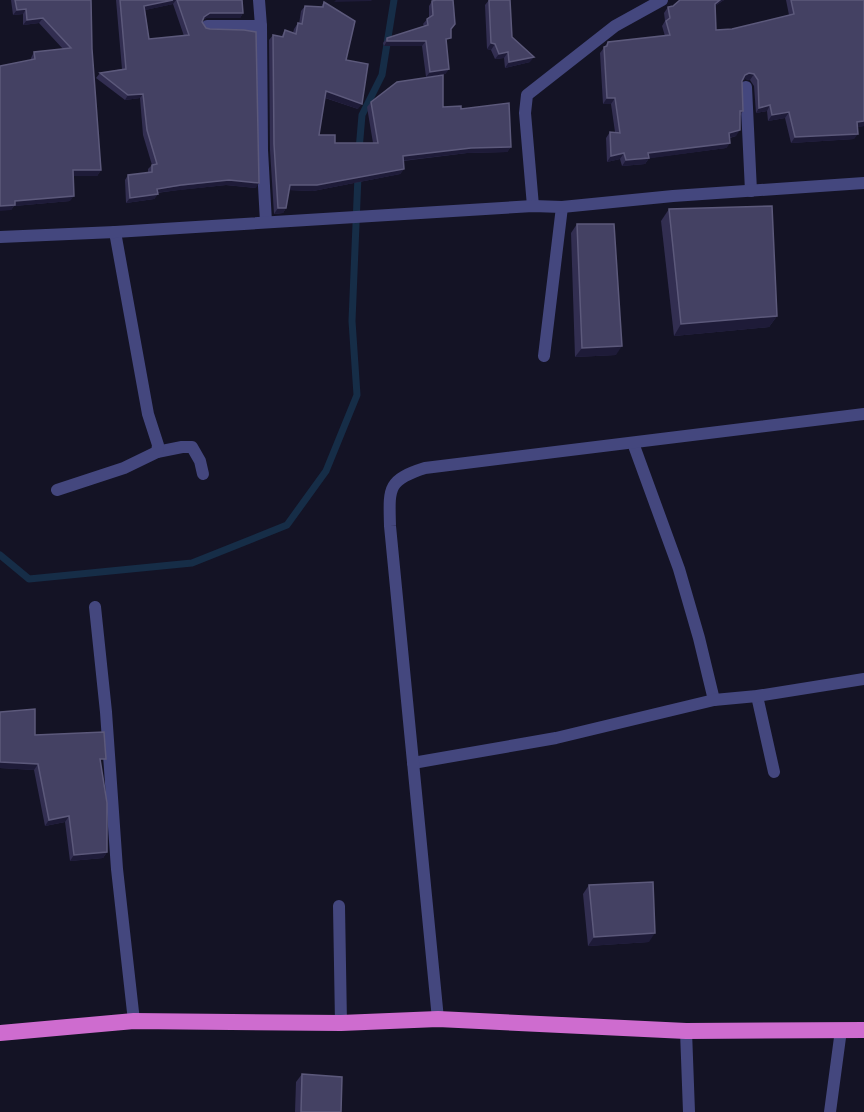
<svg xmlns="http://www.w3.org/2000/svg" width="864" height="1112" font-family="'PT Sans',sans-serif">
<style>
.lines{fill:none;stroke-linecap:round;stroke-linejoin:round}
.stream{stroke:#162d47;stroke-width:7}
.minor{stroke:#44477e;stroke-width:12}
.tertiary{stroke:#44477e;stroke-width:12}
.trunk{stroke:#ce6ccf;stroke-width:16}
.wall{fill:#322e51;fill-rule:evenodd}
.shaded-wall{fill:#1e1b38}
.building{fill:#444163;stroke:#5c597b;stroke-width:1.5}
</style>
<rect width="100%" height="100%" fill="#141325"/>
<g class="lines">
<g class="stream">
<polyline points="359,150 362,115 382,75 394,0"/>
<polyline points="0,555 29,579 192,563 287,525 326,471 357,395 352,321 358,176"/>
</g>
<g class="minor">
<polyline points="259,0 261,26 262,150 266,222"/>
<polyline points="207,26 261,26"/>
<polyline points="746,87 751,191"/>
<polyline points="533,206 525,113 527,95 615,26 662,0"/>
<polyline points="544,356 562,207"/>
<polyline points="633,443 679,569 699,638 714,700"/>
<polyline points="157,452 182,447 192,447 200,461 203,474"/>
<polyline points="57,490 124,468 157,452 158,445 148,414 115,232"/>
<polyline points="95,607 106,712 117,869 134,1021"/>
<polyline points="757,696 774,772"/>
<polyline points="413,763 556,738 714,700 757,696 864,679"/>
<polyline points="339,906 341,1023"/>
<path d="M438 1019 390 526C389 488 387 480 425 468L864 414"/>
<polyline points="686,1031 689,1112"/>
<polyline points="830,1112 841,1030"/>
</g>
<polyline class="tertiary" points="0,237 115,232 533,206 562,207 673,196 864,183"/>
<polyline class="trunk" points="0,1033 134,1021 341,1023 438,1019 686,1031 864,1030"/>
</g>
<g class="wall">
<polygon points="11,0 91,0 92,49 101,170 97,176 73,176 70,201 14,206 11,210 31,58 34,52 63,49 39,23 23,25 23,14 13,15"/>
<path d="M116 0H242L243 13 240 18H206L203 20 202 22 256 188 226 185 178 190 157 193 158 194 154 199 126 203 125 180 128 175 148 173V169L152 165 143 135 140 98 125 100 96 78 100 73 122 69ZM173 4 184 36 149 39 145 10Z"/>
<polygon points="489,0 512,37 530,62 505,68 504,58 495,59 491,50 487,49 485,5"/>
<polygon points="680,0 724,0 715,6 716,30 732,29 789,15 786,0 864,0 864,126 857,127 854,139 791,143 785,118 768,121 767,111 756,113 754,86 750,80 745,79 742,81 743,111 740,116 736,136 730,138 730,143 726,148 649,158 645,164 622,166 620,159 607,162 606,138 610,132 615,132 611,104 603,104 600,53 608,42 665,36 662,26 665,21 664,13 668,7 673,6"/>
<polygon points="432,1 451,29 446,43 449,69 445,74 426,77 422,46 384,46 383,43 387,38 424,26 423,24 429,17 429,6"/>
<polygon points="324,2 346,60 358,109 325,98 319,135 335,143 373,143 367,107 371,102 443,107 461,109 511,147 507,152 467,153 403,161 404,169 400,174 313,191 289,190 286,208 283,213 274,214 270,150 269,40 273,35 281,37 285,30 293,33 294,29 298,23 299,24 301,11 305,6 321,7"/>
<polygon points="669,209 777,316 769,327 674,336 661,221"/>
<polygon points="577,224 616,355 575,357 571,233"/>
<polygon points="0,712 35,735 101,765 107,852 103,858 70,861 65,822 45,826 34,770 0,768"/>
<polygon points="589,885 649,942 588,946 583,894"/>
<polygon points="302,1074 341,1112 295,1112 296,1082"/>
</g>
<g class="shaded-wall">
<polygon points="173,0 176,0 173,4 141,11 144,6"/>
<polygon points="336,0 372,0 371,1 334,2"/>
<polygon points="720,0 724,0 711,9 715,4"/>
<polygon points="26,9 23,14 13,15 17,10"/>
<polygon points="210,13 243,13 240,18 206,18 200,21 204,17"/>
<polygon points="43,18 39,23 23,25 27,20"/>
<polygon points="387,41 426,41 422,46 384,46"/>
<polygon points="491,43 495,44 491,50 487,49"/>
<polygon points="508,52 504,58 495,59 499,54"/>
<polygon points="534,57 530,62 505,68 509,62"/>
<polygon points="449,69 445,74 426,77 430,72"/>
<polygon points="749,73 754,74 750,80 745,79 741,80 745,75"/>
<polygon points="326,91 362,104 358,109 323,97"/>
<polygon points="143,94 140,98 125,100 128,95"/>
<polygon points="607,98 615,98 611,104 603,104"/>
<polygon points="770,105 767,111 756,113 759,108"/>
<polygon points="789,112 785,118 768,121 772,115"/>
<polygon points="864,121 864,126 853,128 857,122"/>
<polygon points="740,130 736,136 725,139 729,133"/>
<polygon points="858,134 854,139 791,143 795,137"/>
<polygon points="730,143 726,148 645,159 649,158 645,164 622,166 626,160 648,153"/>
<polygon points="511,147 507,152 467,153 399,161 403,156 471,148"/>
<polygon points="624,153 620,159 607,162 611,156"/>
<polygon points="404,169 400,174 313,191 286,190 290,185"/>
<polygon points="73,170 101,170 97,176 69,176"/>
<polygon points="229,180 259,183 256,188 226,185 153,193 157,189"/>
<polygon points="158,194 154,199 126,203 130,198"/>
<polygon points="74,196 70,201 14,206 11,210 0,211 0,206 15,201"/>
<polygon points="278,208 286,208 283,213 274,214"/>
<polygon points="777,316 769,327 674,336 681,324"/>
<polygon points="622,346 616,355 575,357 582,348"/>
<polygon points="0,762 38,764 34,770 0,768"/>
<polygon points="69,816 65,822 45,826 49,820"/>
<polygon points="107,852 103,858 70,861 74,855"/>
<polygon points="655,933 649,942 588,946 594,937"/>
</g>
<g class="building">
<polygon points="15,0 91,0 92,49 101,170 73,170 74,196 15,201 15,205 0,206 0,66 35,59 34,52 71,48 43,18 27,20 26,9 17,10"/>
<polygon points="120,0 173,0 144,6 149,39 189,35 177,0 242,0 243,13 210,13 204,17 202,22 206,28 210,29 244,30 256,32 259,183 229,180 181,185 157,189 158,194 130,198 128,175 152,172 152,165 157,164 147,130 143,94 128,95 100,73 126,69"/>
<polygon points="436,0 453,0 455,24 451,29 451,38 446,39 449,69 430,72 426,41 387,41 387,38 428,25 427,19 433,15 432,1"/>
<polygon points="489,0 510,0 512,37 534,57 509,62 508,52 499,54 495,44 491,43"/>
<polygon points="680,0 720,0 715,4 716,30 732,29 794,14 791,0 864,0 864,121 857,122 858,134 795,137 789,112 772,115 770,105 759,108 758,80 754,74 749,73 745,75 742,81 743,111 740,111 740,130 729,133 730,143 648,153 649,158 626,160 624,153 611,156 610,132 620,133 615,98 607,98 604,47 607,46 608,42 670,35 666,21 670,18 668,7 673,6"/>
<polygon points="324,2 355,21 346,60 368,64 362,104 326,91 319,135 335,135 335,143 378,143 371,102 397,82 443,75 443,107 461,106 461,109 509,103 511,147 471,148 403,156 404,169 317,185 290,185 286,208 278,208 274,144 273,35 283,37 285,30 296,34 298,23 302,24 305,6 323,7"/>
<polygon points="772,206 777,316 681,324 669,209"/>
<polygon points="577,224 614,224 622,346 582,348"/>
<polygon points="35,709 35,735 104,732 106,759 100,759 107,803 107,852 74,855 69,816 49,820 38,764 0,762 0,712"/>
<polygon points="653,882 655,933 594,937 589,885"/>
<polygon points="302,1074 342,1077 341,1112 301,1112"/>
</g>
</svg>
